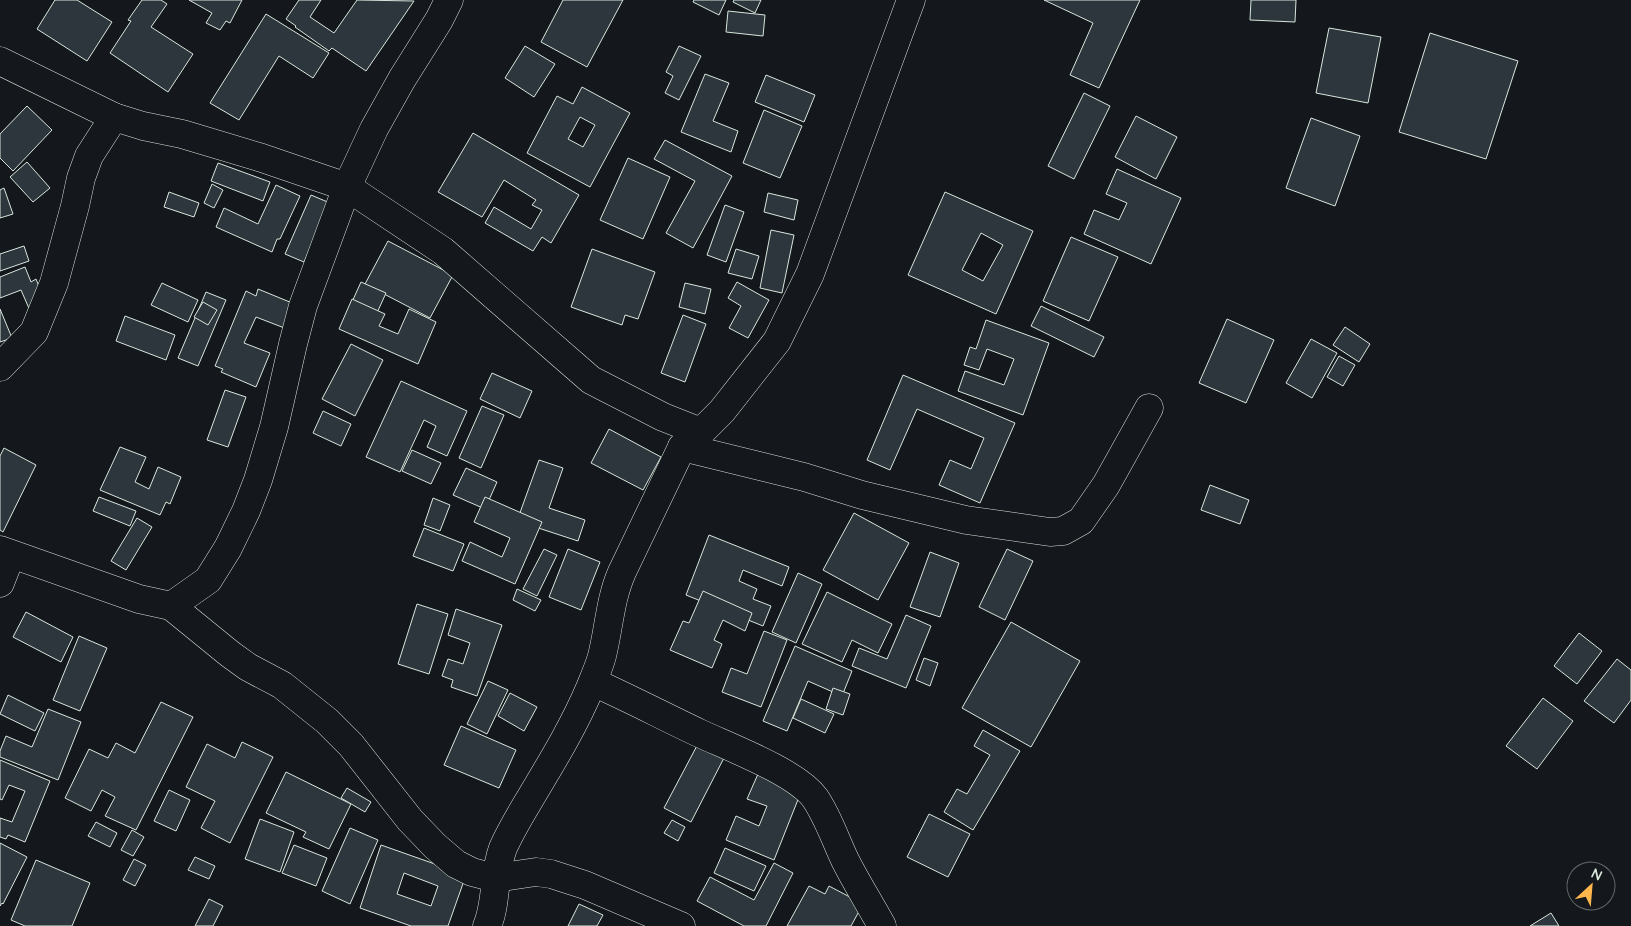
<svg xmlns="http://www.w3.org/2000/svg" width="1631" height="926" font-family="Quicksand,sans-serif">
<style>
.building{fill:#2c363c;stroke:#d8e6dc;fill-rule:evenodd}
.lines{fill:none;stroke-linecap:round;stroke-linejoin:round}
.minor-casing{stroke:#d8e6dc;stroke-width:29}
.minor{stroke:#14181c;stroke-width:28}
</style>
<rect width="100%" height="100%" fill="#14181c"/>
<g class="building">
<polygon points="55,0 77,0 112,22 87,61 37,29"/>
<polygon points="142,0 161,0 167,4 151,27 193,54 168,92 110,53 131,21 128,20"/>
<polygon points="189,0 242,0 230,23 226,21 220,30 206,23 212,13"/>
<polygon points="299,0 321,0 310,17 334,33 357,0 414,1 366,71 332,48 329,51 295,27 296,26 286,19"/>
<polygon points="563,0 623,0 587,67 541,42"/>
<polygon points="694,0 726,0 719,15 693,2"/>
<polygon points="734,0 761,0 755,13 733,2"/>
<polygon points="1044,0 1140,0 1099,88 1070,75 1093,23"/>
<polygon points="1251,0 1296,0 1295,22 1250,20"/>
<polygon points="728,11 765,15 763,36 726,32"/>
<polygon points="266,14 329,53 313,78 279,56 239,120 210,103"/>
<polygon points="1329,28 1381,37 1368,103 1316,93"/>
<polygon points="1430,33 1518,61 1486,159 1399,132"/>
<polygon points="525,46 555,64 534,97 505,78"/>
<polygon points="679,46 701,56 679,100 665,93 673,76 666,72"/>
<polygon points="705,74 729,83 713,121 738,131 731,152 681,132"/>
<polygon points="766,75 815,95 804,122 755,102"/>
<path d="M582 87 630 113 590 187 527 153 557 96 573 104ZM580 117 595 125 583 147 568 139Z"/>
<polygon points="1084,93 1110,106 1074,179 1048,166"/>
<polygon points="27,106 52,130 13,171 0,158 0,134"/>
<polygon points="764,110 802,126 780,178 743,163"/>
<polygon points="1136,116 1177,137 1156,179 1115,157"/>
<polygon points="1311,118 1360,136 1335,206 1286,188"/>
<polygon points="473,133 579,195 551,243 542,237 533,251 485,223 494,207 531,229 542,210 532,205 536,200 504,180 482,217 438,192"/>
<polygon points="665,140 732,176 693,248 666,233 695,181 654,159"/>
<polygon points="628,158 670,177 643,239 600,220"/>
<polygon points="27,162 50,188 33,202 10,177"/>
<polygon points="218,163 270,182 263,201 211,181"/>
<polygon points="1117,169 1181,198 1151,264 1084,234 1094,210 1119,220 1127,203 1106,194"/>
<polygon points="212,184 223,190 214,208 204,203"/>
<polygon points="276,185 300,196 280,239 277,239 272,252 216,227 224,208 258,224"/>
<polygon points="4,188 13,214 0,218 0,190"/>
<polygon points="169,192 199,203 194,217 164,207"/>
<path d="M945 192 1033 231 996 314 908 275ZM981 233 1003 245 983 281 962 270Z"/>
<polygon points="768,193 798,200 794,220 764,212"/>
<polygon points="311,195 330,203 304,262 285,254"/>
<polygon points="725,205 744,212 726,262 707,255"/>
<polygon points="771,230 794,235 782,293 760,288"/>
<polygon points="1071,237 1118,257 1089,321 1043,301"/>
<polygon points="388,241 453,275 430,318 365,284"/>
<polygon points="24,246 29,261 0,271 0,254"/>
<polygon points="592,249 655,272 638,319 625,315 622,325 571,307"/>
<polygon points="736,249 759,256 752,279 728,273"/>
<polygon points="25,267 31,282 36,279 47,307 31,313 21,290 0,298 0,277"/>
<polygon points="361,282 386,293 372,324 347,313"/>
<polygon points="737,282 769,300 748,338 729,328 741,306 728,298"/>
<polygon points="162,283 198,300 188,322 151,305"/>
<polygon points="685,283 711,289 705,314 679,307"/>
<polygon points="258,289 297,305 287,329 256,317 244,343 270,353 256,387 221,372 223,369 215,366 246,291 256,296"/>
<polygon points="206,292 226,300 198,366 178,358"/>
<polygon points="352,299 385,314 379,326 398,334 409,309 436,322 418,364 339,329"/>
<polygon points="203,302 217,310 208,325 194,317"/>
<polygon points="1041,306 1104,337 1094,357 1031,326"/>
<polygon points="0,309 12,338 0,342"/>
<polygon points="683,315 706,324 685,382 661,373"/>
<polygon points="125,316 175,335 166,360 116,341"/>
<polygon points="1227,319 1274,340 1246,403 1199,383"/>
<polygon points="986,320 1049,343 1023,415 958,391 965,371 1004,385 1014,359 987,349 979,370 964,365 970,347 976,349"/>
<polygon points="1345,327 1370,344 1359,362 1333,345"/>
<polygon points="1311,339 1337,353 1312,398 1286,383"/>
<polygon points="351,344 383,360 355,416 322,399"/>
<polygon points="1339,356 1355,365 1343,386 1327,377"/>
<polygon points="492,373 532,391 520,418 480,399"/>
<polygon points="903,375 1015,423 980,503 939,485 950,460 971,469 984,438 917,409 890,470 867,460"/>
<polygon points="401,381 467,411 447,456 427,447 436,426 424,420 400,472 366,457"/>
<polygon points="225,390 246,397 228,447 207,440"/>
<polygon points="482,406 504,415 481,468 459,458"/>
<polygon points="323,411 351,424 341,446 313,433"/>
<polygon points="609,429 661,457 643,490 591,463"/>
<polygon points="120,447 146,457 135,482 149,489 158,467 181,477 170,504 166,502 160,515 100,490"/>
<polygon points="4,448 36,465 3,532 0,530 0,456"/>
<polygon points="412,450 441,463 431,484 402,471"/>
<polygon points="539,460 563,468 549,508 585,520 578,541 517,521"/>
<polygon points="466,468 497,482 485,509 453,495"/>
<polygon points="1210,485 1249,500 1240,524 1201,510"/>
<polygon points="99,497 136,511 130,526 93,511"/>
<polygon points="485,497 542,522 515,584 462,561 470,542 502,557 510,538 474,522"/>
<polygon points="433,498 450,505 440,531 424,525"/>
<polygon points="854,513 909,543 878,600 823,570"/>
<polygon points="137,518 152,527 126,570 111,561"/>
<polygon points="424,528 464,544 453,571 413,556"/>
<polygon points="709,535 789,567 782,586 743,570 739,581 757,589 753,599 771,606 763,626 686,595"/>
<polygon points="544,549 557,555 537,596 523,589"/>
<polygon points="568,549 600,562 581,610 549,597"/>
<polygon points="1007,549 1033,561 1005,620 979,607"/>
<polygon points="930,552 959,563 940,617 910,607"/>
<polygon points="798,573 822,584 796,643 772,632"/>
<polygon points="517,589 541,600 535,611 513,600"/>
<polygon points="703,591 752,613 745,631 723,620 714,640 722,644 712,668 670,650 683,621 689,623"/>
<polygon points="827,592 892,624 878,653 852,640 842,662 802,644"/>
<polygon points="417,604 448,614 429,674 398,664"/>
<polygon points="456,609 502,625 477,696 451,687 453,680 442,676 448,659 463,664 470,643 448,635"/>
<polygon points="26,612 73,637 61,662 13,637"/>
<polygon points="906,615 931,626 906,688 852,666 859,648 887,659"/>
<polygon points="1011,622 1080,661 1031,747 962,708"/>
<polygon points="764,631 787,640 761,707 722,692 731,668 747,674"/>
<polygon points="1579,633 1602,651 1577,684 1554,666"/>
<polygon points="79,636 107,648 80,711 53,700"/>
<polygon points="795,646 852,671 842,696 808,681 787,731 763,721"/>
<polygon points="924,658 938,663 930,686 916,680"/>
<polygon points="1617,659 1631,670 1631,700 1614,723 1584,701"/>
<polygon points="488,681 508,690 487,734 467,724"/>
<polygon points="833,688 850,694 843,715 826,709"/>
<polygon points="510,693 537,707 524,731 498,716"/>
<polygon points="8,695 44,713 35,731 0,714"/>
<polygon points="1543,698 1573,721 1537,769 1506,746"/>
<polygon points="801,699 834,714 825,733 793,718"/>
<polygon points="161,702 193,717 136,830 105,816 115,797 102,790 91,811 65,798 89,749 108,758 116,743 135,753"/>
<polygon points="48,709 81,722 58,780 0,757 0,751 6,736 32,747"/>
<polygon points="461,726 516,750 499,788 444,765"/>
<polygon points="983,730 1020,751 973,830 944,812 957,789 967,794 990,755 974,746"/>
<polygon points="700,740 726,754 691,822 664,808"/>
<polygon points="242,742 273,757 230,843 201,828 215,801 186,787 207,744 235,758"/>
<polygon points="0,760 50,781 25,842 8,835 6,839 0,837 0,818 12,822 25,791 9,785 2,800 0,799"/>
<polygon points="286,772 351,804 329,849 303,837 306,832 266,813"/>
<polygon points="758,774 801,792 774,860 726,840 736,816 759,826 767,806 747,799"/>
<polygon points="347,788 371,802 365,812 341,798"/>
<polygon points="169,790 190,800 176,831 154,821"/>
<polygon points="929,814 970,834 948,877 907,857"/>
<polygon points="260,819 294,832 280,872 245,859"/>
<polygon points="672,820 685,827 678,841 664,833"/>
<polygon points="96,822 117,833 110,847 88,836"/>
<polygon points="350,828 378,840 350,904 322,891"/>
<polygon points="132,830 144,837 133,856 121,850"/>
<polygon points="0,843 27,857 3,904 2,903 0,906"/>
<polygon points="294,845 327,858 316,886 282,873"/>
<path d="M381 845 466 875 448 926H411L360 908ZM404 873 438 886 431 906 397 894Z"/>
<polygon points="725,848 766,866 754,891 714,873"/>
<polygon points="195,857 215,866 209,879 188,870"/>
<polygon points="134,859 146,865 135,886 123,880"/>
<polygon points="36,860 90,883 72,926 25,926 11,920"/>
<polygon points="774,863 793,873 766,926 744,926 697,901 710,877 754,900"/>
<polygon points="809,886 825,894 829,886 863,904 851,926 787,926"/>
<polygon points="209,899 223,906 213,926 195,926"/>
<polygon points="579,904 603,915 597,926 568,926"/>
<polygon points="1551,913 1559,926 1530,926"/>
</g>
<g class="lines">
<defs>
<g id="minor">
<polyline points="0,61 114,117 143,126 182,134 262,158 347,187 443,251 591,380 663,417 701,432"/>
<polyline points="0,367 34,332 54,283 75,206 81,178 89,156 114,117"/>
<polyline points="682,447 804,477 862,495 966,520 1050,532 1063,531 1081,521 1106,485 1149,408"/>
<polyline points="0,550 139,599 171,606 208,580 228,548 246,511 258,480 274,427 293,344 303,306 347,187 374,129 402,79 439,20 449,0"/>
<polyline points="0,583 11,555"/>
<polyline points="171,606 230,654 248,667 282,685 327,721 351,745 410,820 435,846 456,864 472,872 495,878 536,872 551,874 585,885 681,926"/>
<path d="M593 682C629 698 663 716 699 733 729 747 796 772 815 798 828 817 835 839 845 860 856 882 870 904 882 926"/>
<path d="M487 926C497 904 493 874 503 848 510 832 519 817 528 802 550 765 573 728 590 688 594 678 599 667 602 656 609 628 610 599 622 572L682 447 701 432 722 411 777 341 810 274 911 0"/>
</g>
</defs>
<use href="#minor" class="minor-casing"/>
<use href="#minor" class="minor"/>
</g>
<g transform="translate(1591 886) rotate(26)"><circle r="24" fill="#14181c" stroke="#626a69"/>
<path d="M0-4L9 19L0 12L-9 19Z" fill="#ffb74d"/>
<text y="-8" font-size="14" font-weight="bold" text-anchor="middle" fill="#d8e6dc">N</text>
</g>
</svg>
